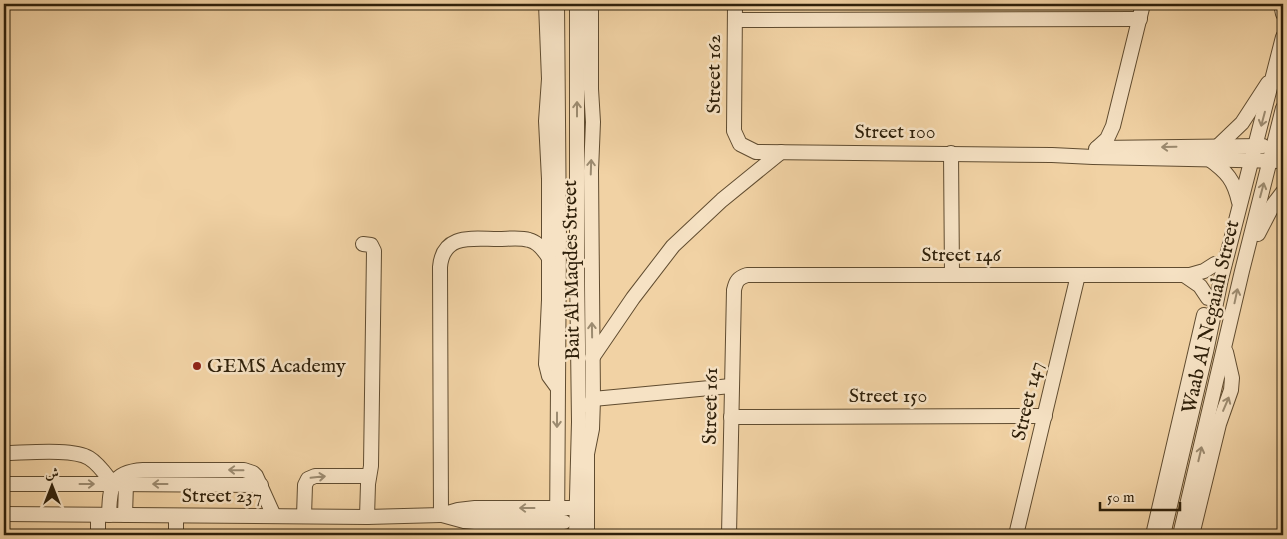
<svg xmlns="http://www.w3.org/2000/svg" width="1287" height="539" font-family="'IM FELL English',Amiri,serif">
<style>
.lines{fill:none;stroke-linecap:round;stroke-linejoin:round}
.minor-casing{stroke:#604c30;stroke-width:16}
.minor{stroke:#f6e2c4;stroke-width:14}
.oneway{stroke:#9c8b70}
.poi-dot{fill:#8f2418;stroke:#f6e2c4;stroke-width:2}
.labels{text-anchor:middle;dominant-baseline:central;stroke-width:5;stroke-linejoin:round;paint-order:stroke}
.street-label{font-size:20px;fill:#2f200a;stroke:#f6e2c4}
.poi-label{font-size:20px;fill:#2f200a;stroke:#f6e2c4;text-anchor:start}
</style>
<rect width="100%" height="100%" fill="#f1d2a4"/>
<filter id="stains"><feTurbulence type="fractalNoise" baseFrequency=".004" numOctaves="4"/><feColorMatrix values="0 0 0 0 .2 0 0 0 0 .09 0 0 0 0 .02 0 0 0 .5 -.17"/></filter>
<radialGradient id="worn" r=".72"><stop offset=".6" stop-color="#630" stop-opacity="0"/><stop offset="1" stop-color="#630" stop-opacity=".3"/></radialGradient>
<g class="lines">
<defs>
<g id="minor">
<polyline points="546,4 549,79 546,121 549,179 549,300 546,364 549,376 557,387"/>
<polyline points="557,4 559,237 557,535"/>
<polyline points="735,4 734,131 740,144 756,152 1052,155 1093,157 1283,161"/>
<polyline points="1281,4 1283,14"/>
<polyline points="735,20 1140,19"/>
<polyline points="1218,146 1242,123 1268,83"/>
<polyline points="1097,148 1263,146"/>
<polyline points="1096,149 1107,139 1113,126 1143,4"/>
<polyline points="951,153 952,274"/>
<path d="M1209 159C1227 172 1234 180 1239 202"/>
<polyline points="1258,234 1273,205 1283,192"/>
<polyline points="363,244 371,245 374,251 371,466 368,484 367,517"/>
<polyline points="1184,275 1200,286 1208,298"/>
<polyline points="592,358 633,298 673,246 722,200 781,152"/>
<polyline points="589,406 593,399 731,386"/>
<polyline points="731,417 1045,416"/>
<path d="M4 453C24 453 73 448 89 458 99 464 106 475 113 484H4"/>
<polyline points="113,484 261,485"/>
<polyline points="4,514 367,517 441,515 458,510 475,508 576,508"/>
<path d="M109 515C110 488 110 472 143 470H244L253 473 256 476 274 516"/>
<polyline points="125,515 126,484"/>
<path d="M441 515 440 267C443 233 473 239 498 239 508 239 520 237 529 240 538 242 544 250 549 258"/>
<polyline points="442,515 464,521 475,522 564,522"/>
<polyline points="176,516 176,535"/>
<polyline points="304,516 305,485 308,479 315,476 369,476"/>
<polyline points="98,535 98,515"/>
<polyline points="576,535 579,422 577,268 577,4"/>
<polyline points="587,535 587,454 592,429 593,399 591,171 593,122 591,89 591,4"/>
<path d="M729 535 734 290C736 281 738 278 747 275H1190L1204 271 1215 264"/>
<polyline points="1016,535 1078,275"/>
<polyline points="1153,535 1204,315"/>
<polyline points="1163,535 1206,352 1221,279 1283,37"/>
<polyline points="1180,535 1242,271 1283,108"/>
<polyline points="1192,535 1219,424 1231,390 1232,378 1226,352"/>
</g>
</defs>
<use href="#minor" class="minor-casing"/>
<use href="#minor" class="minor"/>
</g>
<defs><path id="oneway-shaft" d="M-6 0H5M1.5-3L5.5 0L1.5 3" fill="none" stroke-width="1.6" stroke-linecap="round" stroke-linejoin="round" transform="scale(1.25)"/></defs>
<g class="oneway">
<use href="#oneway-shaft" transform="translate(577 109) rotate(-90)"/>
<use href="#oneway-shaft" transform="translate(1263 119) rotate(105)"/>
<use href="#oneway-shaft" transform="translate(1169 147) rotate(179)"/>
<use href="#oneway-shaft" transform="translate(591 167) rotate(-88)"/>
<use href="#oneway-shaft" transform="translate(1262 190) rotate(-75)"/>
<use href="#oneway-shaft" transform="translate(1236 296) rotate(-78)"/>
<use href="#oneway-shaft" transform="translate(592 330) rotate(-91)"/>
<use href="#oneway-shaft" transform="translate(1226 404) rotate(-67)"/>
<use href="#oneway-shaft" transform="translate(557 420) rotate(90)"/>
<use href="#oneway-shaft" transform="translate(1200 454) rotate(-77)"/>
<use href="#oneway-shaft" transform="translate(236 470) rotate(-179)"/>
<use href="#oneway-shaft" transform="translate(318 477) rotate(-6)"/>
<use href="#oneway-shaft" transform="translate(87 484)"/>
<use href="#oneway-shaft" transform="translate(160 484) rotate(-180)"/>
<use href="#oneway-shaft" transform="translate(527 508) rotate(180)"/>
</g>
<circle class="poi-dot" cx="197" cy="366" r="5"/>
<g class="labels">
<g class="street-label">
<text transform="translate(714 74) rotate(-90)">Street 162</text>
<text x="895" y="132">Street 100</text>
<text x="961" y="255">Street 146</text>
<text transform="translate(572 270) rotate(-91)">Bait Al Maqdes Street</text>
<text transform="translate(1211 317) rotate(-77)">Waab Al Negaiah Street</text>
<text x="888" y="396">Street 150</text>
<text transform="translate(1028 401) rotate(-77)">Street 147</text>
<text transform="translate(711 406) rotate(-89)">Street 161</text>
<text x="222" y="496">Street 237</text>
</g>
<g class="poi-label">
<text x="207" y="366">GEMS Academy</text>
</g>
</g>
<rect width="1287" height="539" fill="none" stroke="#f1d2a4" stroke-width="20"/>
<rect x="5" y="5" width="1277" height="529" fill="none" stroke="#2f200a" stroke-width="2.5"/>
<rect x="10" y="10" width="1267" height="519" fill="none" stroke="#2f200a"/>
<g transform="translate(52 486)" stroke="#f6e2c4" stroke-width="4" paint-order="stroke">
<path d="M0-4L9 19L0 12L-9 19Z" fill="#2f200a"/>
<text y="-8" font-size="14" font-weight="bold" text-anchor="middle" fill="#2f200a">ش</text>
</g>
<path d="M1100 502v8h80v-8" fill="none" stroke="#2f200a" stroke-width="2.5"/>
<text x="1107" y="502" font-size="15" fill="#2f200a" stroke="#f6e2c4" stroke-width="4" paint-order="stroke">50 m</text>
<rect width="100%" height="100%" filter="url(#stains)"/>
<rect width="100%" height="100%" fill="url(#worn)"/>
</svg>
